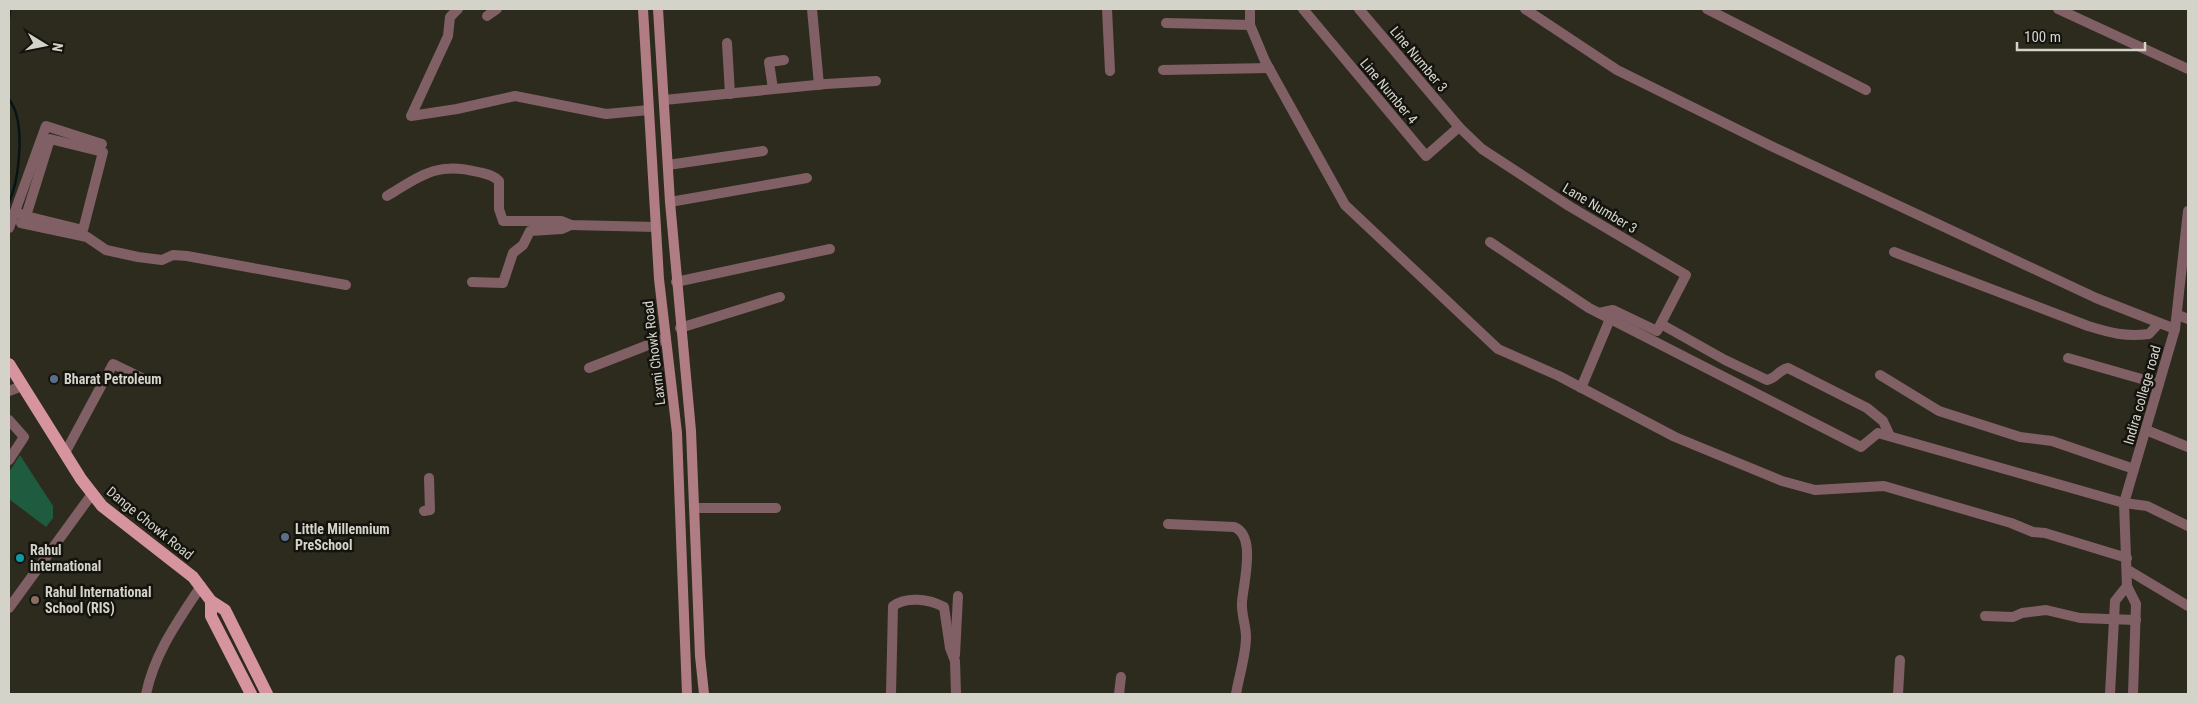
<svg xmlns="http://www.w3.org/2000/svg" width="2197" height="703" font-family="'Roboto Condensed',sans-serif">
<style>
.green{fill:#1f5b3f}
.lines{fill:none;stroke-linecap:round;stroke-linejoin:round}
.stream{stroke:#071415;stroke-width:2.5}
.minor{stroke:#806065;stroke-width:10}
.secondary{stroke:#b17d85;stroke-width:10}
.primary{stroke:#d6949e;stroke-width:12}
.service-dot{fill:#5c6f8a;stroke:#14130e;stroke-width:2}
.culture-dot{fill:#0f9aa8;stroke:#14130e;stroke-width:2}
.education-dot{fill:#8d6e63;stroke:#14130e;stroke-width:2}
.labels{text-anchor:middle;dominant-baseline:central;stroke-width:5;stroke-linejoin:round;paint-order:stroke}
.street-label{font-size:14px;fill:#d4d3ca;stroke:#14130e}
.poi-label{font-size:14px;font-weight:bold;fill:#d4d3ca;stroke:#14130e;text-anchor:start}
</style>
<rect width="100%" height="100%" fill="#2d2b1e"/>
<polygon class="green" points="20,455 53,506 53,518 46,527 9,499 9,472"/>
<g class="lines">
<g class="stream">
<polyline points="9,18 10,9"/>
<path d="M9 99C11 103 15 108 16 113 23 136 19 181 9 202"/>
</g>
<g class="minor">
<polyline points="458,9 450,17 448,36 411,116 457,109 515,96 606,114 649,110"/>
<polyline points="812,9 819,85"/>
<polyline points="1107,9 1110,71"/>
<polyline points="1250,9 1250,25 1265,61 1345,205 1498,349 1559,376 1675,437 1782,481 1815,490 1884,486 2011,523 2033,532 2045,533 2127,558"/>
<polyline points="1303,9 1426,156 1459,127"/>
<polyline points="1359,9 1459,127 1482,149 1569,206 1686,275 1657,331 1613,310 1599,313"/>
<polyline points="1525,9 1617,70 1769,145 2096,298 2175,329"/>
<polyline points="1707,9 1866,90"/>
<polyline points="2058,9 2188,69"/>
<polyline points="487,16 497,9"/>
<polyline points="1166,23 1250,25"/>
<polyline points="727,43 730,94"/>
<polyline points="1163,70 1269,68"/>
<polyline points="773,89 769,62 784,60"/>
<polyline points="664,100 826,84 876,81"/>
<polyline points="668,165 763,151"/>
<path d="M387 196C420 176 437 161 478 172 486 174 493 175 499 181V209L503 221H561L571 225 656 227"/>
<polyline points="670,202 807,178"/>
<polyline points="15,212 26,216 50,139 103,152 83,230 26,216"/>
<polyline points="21,223 87,237 106,250 138,257 162,260 173,255 187,256 346,285"/>
<polyline points="9,228 46,126 102,144"/>
<polyline points="1490,242 1589,308 1861,447 1878,433 2124,503 2147,506 2188,526"/>
<path d="M1894 252 2088 326C2111 333 2125 337 2149 334L2159 323"/>
<polyline points="472,282 503,283 513,253 523,245 530,231 562,229 571,225"/>
<polyline points="676,282 830,249"/>
<polyline points="2178,315 2188,319"/>
<path d="M1661 324 1725 360 1767 380C1776 378 1779 370 1788 368L1867 408 1883 421 1890 436"/>
<polyline points="680,328 780,297"/>
<polyline points="2068,358 2159,384"/>
<polyline points="589,368 666,338"/>
<polyline points="1880,375 1939,411 2020,437 2052,441 2134,469"/>
<polyline points="1581,388 1610,319"/>
<polyline points="9,391 22,386"/>
<polyline points="9,420 24,437 9,460"/>
<polyline points="2146,430 2188,447"/>
<polyline points="65,453 113,364 142,378"/>
<polyline points="695,508 776,508"/>
<polyline points="424,511 430,510 429,478"/>
<path d="M1168 524 1234 527C1257 535 1243 585 1242 602 1241 614 1246 625 1246 637 1246 655 1239 676 1236 694"/>
<polyline points="2128,570 2188,606"/>
<polyline points="9,608 92,494"/>
<polyline points="1985,616 2013,617 2022,613 2046,610 2080,618 2136,620"/>
<polyline points="955,655 958,596"/>
<path d="M146 694C155 652 178 621 201 586"/>
<path d="M891 694 893 606C907 596 929 599 944 607L950 648 955 661 956 694"/>
<polyline points="1119,694 1121,677"/>
<polyline points="1898,694 1900,660"/>
<polyline points="2110,694 2115,601 2127,586"/>
<polyline points="2133,694 2136,604 2127,586 2124,503 2175,329 2188,211"/>
</g>
<g class="secondary">
<polyline points="643,9 659,279 677,433 687,694"/>
<polyline points="658,9 670,202 691,431 700,656 704,694"/>
</g>
<g class="primary">
<polyline points="9,364 81,479 102,506 193,577 211,601 225,610 267,694"/>
<polyline points="211,601 211,616 251,694"/>
</g>
</g>
<g class="service-dot">
<circle cx="54" cy="379" r="5"/>
<circle cx="285" cy="537" r="5"/>
</g>
<circle class="culture-dot" cx="20" cy="558" r="5"/>
<circle class="education-dot" cx="35" cy="600" r="5"/>
<g class="labels">
<g class="street-label">
<text transform="translate(1419 59) rotate(50)">Line Number 3</text>
<text transform="translate(1389 91) rotate(50)">Line Number 4</text>
<text transform="translate(1600 208) rotate(31)">Lane Number 3</text>
<text transform="translate(654 353) rotate(-97)">Laxmi Chowk Road</text>
<text transform="translate(2142 395) rotate(-74)">Indira college road</text>
<text transform="translate(150 523) rotate(39)">Dange Chowk Road</text>
</g>
<g class="poi-label">
<text x="64" y="379">Bharat Petroleum</text>
<text x="295" y="529">Little Millennium<tspan x="295" dy="16">PreSchool</tspan></text>
<text x="30" y="550">Rahul<tspan x="30" dy="16">international</tspan></text>
<text x="45" y="592">Rahul International<tspan x="45" dy="16">School (RIS)</tspan></text>
</g>
</g>
<rect width="2197" height="703" fill="none" stroke="#d4d3ca" stroke-width="20"/>
<g transform="translate(45 45) rotate(100)" stroke="#14130e" stroke-width="4" paint-order="stroke">
<path d="M0-4L9 19L0 12L-9 19Z" fill="#d4d3ca"/>
<text y="-8" font-size="14" font-weight="bold" text-anchor="middle" fill="#d4d3ca">N</text>
</g>
<path d="M2017 42v8h128v-8" fill="none" stroke="#d4d3ca" stroke-width="2.5"/>
<text x="2024" y="42" font-size="15" fill="#d4d3ca" stroke="#14130e" stroke-width="4" paint-order="stroke">100 m</text>
</svg>
